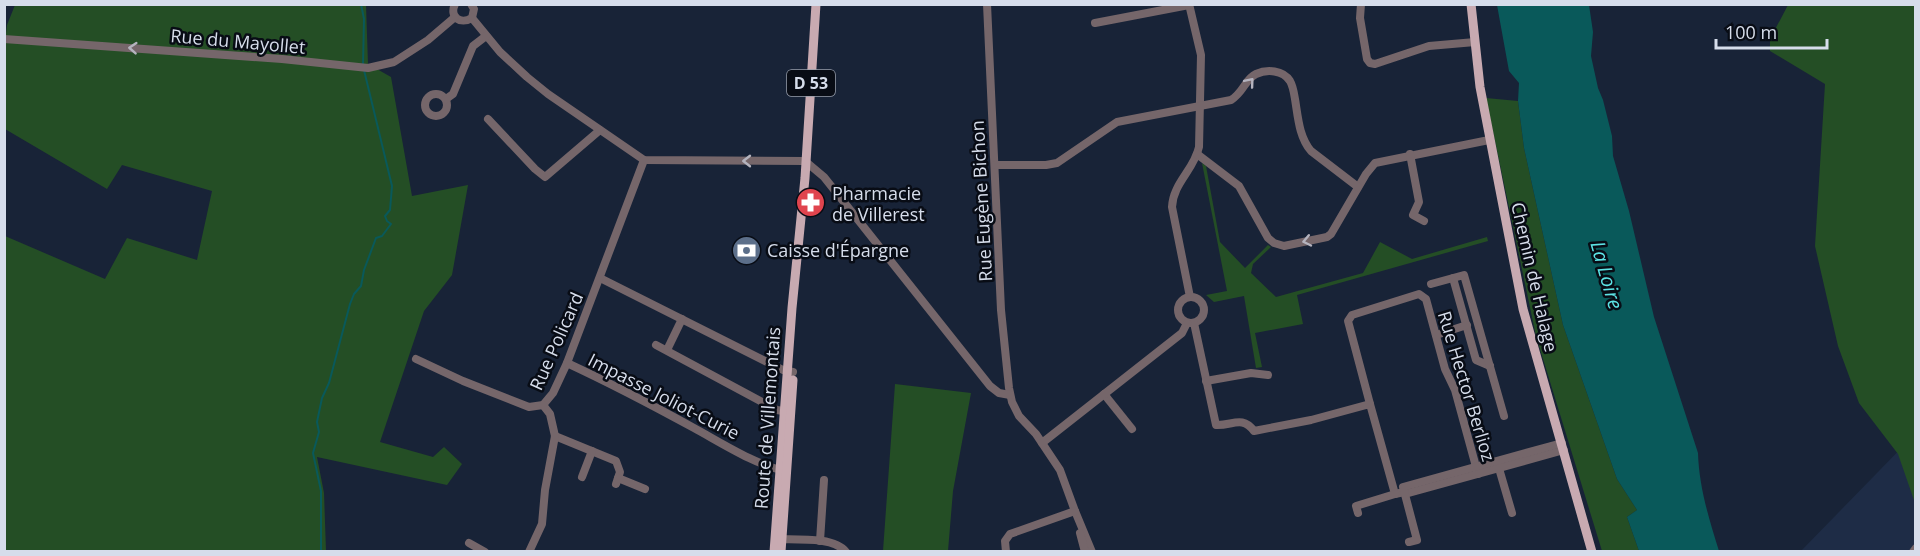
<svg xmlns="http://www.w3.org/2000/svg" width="1920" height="556" font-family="'Open Sans',sans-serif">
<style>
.built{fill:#1e2c46}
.green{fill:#244e25}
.water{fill:#09595a}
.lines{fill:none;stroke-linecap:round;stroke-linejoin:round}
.stream{stroke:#09595a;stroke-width:2}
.minor{stroke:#75666a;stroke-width:8}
.major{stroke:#c8aab1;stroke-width:9}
.oneway{stroke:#b4b3be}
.labels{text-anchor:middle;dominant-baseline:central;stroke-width:5;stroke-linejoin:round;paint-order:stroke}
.shield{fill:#080c15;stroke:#989eab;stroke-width:1.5}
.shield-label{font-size:16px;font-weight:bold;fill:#d6ddeb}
.street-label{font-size:18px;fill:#d6ddeb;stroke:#080c15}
.poi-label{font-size:18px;fill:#d6ddeb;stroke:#080c15;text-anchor:start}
.water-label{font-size:20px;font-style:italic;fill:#5de4e6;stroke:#080c15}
</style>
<rect width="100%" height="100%" fill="#182337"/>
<polygon class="built" points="1915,434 1915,551 1801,551"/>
<g class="green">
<polygon points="15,5 366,5 368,64 391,77 412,196 468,185 452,275 424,311 380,442 433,457 444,447 462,464 447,485 317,457 324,493 326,551 5,551 5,236 105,279 127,238 197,260 212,191 122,165 107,189 5,129 5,41 7,25"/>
<polygon points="1788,5 1915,5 1915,503 1898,454 1859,403 1838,346 1815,246 1825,84 1770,51 1770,39"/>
<polygon points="1486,98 1518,101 1524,148 1563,325 1617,479 1637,510 1627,517 1639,551 1602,551 1536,336"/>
<polygon points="1202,163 1206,166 1220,242 1245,268 1268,245 1271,247 1253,264 1251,273 1276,297 1363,273 1380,242 1412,259 1487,237 1488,241 1297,295 1303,324 1255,333 1262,367 1256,368 1244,296 1214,302 1206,295 1227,291"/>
<polygon points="895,384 971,393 953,491 948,551 883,551"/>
</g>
<path class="water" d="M1497 5H1589L1593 32 1591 56 1598 88 1603 100 1612 136 1613 156 1629 211 1654 317 1698 453C1699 487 1709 519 1719 551H1639L1627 517 1637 510 1617 479 1563 325 1524 148 1518 101 1519 83 1509 71Z"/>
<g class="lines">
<g class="stream">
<polyline points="361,4 364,19 363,65"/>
<polyline points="321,552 321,491 313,453 319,432 317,422 322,398 329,383 350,304 354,294 361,286 364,270 376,238 382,236 391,224 387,221 385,216 390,210 392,186 364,70"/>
</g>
<g class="minor">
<path d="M455 4C449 17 460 25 472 18L474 9 471 4"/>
<polyline points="987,4 1001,310 1009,388 1012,402 1019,416 1036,434 1060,470 1075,511 1092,552"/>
<path d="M1189 4 1201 55 1199 147C1194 170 1173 183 1172 207L1190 297"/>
<polyline points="1361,4 1360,18 1367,59 1370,63 1375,64 1429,46 1475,42"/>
<polyline points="472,18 500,52 527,77 548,94 644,160 805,161 824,177 990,386 999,393 1010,395"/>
<polyline points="1095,23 1189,5"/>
<polyline points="4,39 282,59 368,68 394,62 428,40 455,17"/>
<circle cx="436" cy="105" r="11"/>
<polyline points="446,99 453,94 473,46 486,36"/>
<polyline points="488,119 535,169 545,177 600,130"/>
<polyline points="1197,154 1239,186 1268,238 1274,243 1284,246 1327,237 1331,234 1366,174 1375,163 1489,140"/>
<polyline points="1410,154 1419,202 1413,215 1424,221"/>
<path d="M995 165H1046L1057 163 1117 122 1231 100C1244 92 1245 79 1256 74 1267 69 1283 70 1290 81 1293 86 1294 93 1295 99 1298 117 1299 137 1311 151L1358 187"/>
<polyline points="600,278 783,370 793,372"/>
<polyline points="1453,278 1476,360 1490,366"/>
<polyline points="1431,284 1464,275 1504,416"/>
<circle cx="1191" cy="310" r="13"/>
<path d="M1194 323 1216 425C1232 426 1242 415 1254 431L1311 420 1370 404 1395 494 1404 492"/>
<polyline points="1436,335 1467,325"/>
<polyline points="656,345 777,410 789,412"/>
<polyline points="667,350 682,319"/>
<polyline points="416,359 463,381 529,407 543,405 553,393 567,363 644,160"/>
<path d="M567 363C610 383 652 405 694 428 720 442 757 466 786 471"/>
<polyline points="1206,381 1251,373 1268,375"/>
<polyline points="1104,394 1132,429"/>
<polyline points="1370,404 1348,321 1352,315 1419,294 1426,299 1445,369 1455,390 1478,474"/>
<polyline points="555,436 616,461 620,472 616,484"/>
<polyline points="1042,443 1182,333 1187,323"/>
<polyline points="1498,465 1512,513"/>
<polyline points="582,477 592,451"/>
<polyline points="618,478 645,489"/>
<polyline points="1405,494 1564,450"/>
<polyline points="1358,513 1356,506 1395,494"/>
<polyline points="1080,533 1085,552"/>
<path d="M776 539C794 540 834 536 846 552"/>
<polyline points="820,541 824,480"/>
<polyline points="1409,542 1417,540 1403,487 1562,443"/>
<polyline points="469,543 485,552"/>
<polyline points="529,552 542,524 545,490 555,436 550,414 543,405"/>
<polyline points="1006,552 1005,541 1010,534 1075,511"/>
<polyline points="1913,552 1916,548"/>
</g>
<g class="major">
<polyline points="1471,4 1480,87 1523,309 1592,552"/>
<polyline points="774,552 792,308 805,178 816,4"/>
<polyline points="781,552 793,380"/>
</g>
</g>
<defs><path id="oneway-chevron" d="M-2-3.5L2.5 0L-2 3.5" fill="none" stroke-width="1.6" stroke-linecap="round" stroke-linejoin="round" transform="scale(1.5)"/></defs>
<g class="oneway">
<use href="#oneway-chevron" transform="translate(133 48) rotate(-176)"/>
<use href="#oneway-chevron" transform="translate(1250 82) rotate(-50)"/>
<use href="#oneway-chevron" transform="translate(747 161) rotate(180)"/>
<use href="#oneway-chevron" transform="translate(1307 241) rotate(168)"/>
</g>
<defs>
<symbol id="pharmacy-disc" viewBox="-11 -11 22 22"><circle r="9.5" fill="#e0444e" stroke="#080c15"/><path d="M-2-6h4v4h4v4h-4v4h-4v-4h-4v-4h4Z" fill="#fff"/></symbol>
<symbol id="bank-disc" viewBox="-11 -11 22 22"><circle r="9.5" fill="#5c6f8a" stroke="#080c15"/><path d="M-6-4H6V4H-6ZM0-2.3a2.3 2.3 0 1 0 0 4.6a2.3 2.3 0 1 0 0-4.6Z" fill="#fff"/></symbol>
</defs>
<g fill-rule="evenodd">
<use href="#pharmacy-disc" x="794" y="186" width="33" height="33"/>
<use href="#bank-disc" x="730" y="234" width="33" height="33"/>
</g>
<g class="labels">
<rect class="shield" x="787" y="70" width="48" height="26" rx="4.5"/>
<g class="shield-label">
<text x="811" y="83">D 53</text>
</g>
<g class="street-label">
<text transform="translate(238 41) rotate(5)">Rue du Mayollet</text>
<text transform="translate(981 201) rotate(-93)">Rue Eugène Bichon</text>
<text transform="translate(1535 277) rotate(77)">Chemin de Halage</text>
<text transform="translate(556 341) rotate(-66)">Rue Policard</text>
<text transform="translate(1467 386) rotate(73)">Rue Hector Berlioz</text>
<text transform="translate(664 396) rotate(27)">Impasse Joliot-Curie</text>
<text transform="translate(767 418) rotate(-86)">Route de Villemontais</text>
</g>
<g class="poi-label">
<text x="832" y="193">Pharmacie<tspan x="832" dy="21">de Villerest</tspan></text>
<text x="767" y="250">Caisse d'Épargne</text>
</g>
<g class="water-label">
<text transform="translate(1607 275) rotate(74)">La Loire</text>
</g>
</g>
<rect width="1920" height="556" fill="none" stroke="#d6ddeb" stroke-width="12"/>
<path d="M1716 39v9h111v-9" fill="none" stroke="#d6ddeb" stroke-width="3"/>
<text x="1725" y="39" font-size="18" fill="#d6ddeb" stroke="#080c15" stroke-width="4.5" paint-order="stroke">100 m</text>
</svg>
